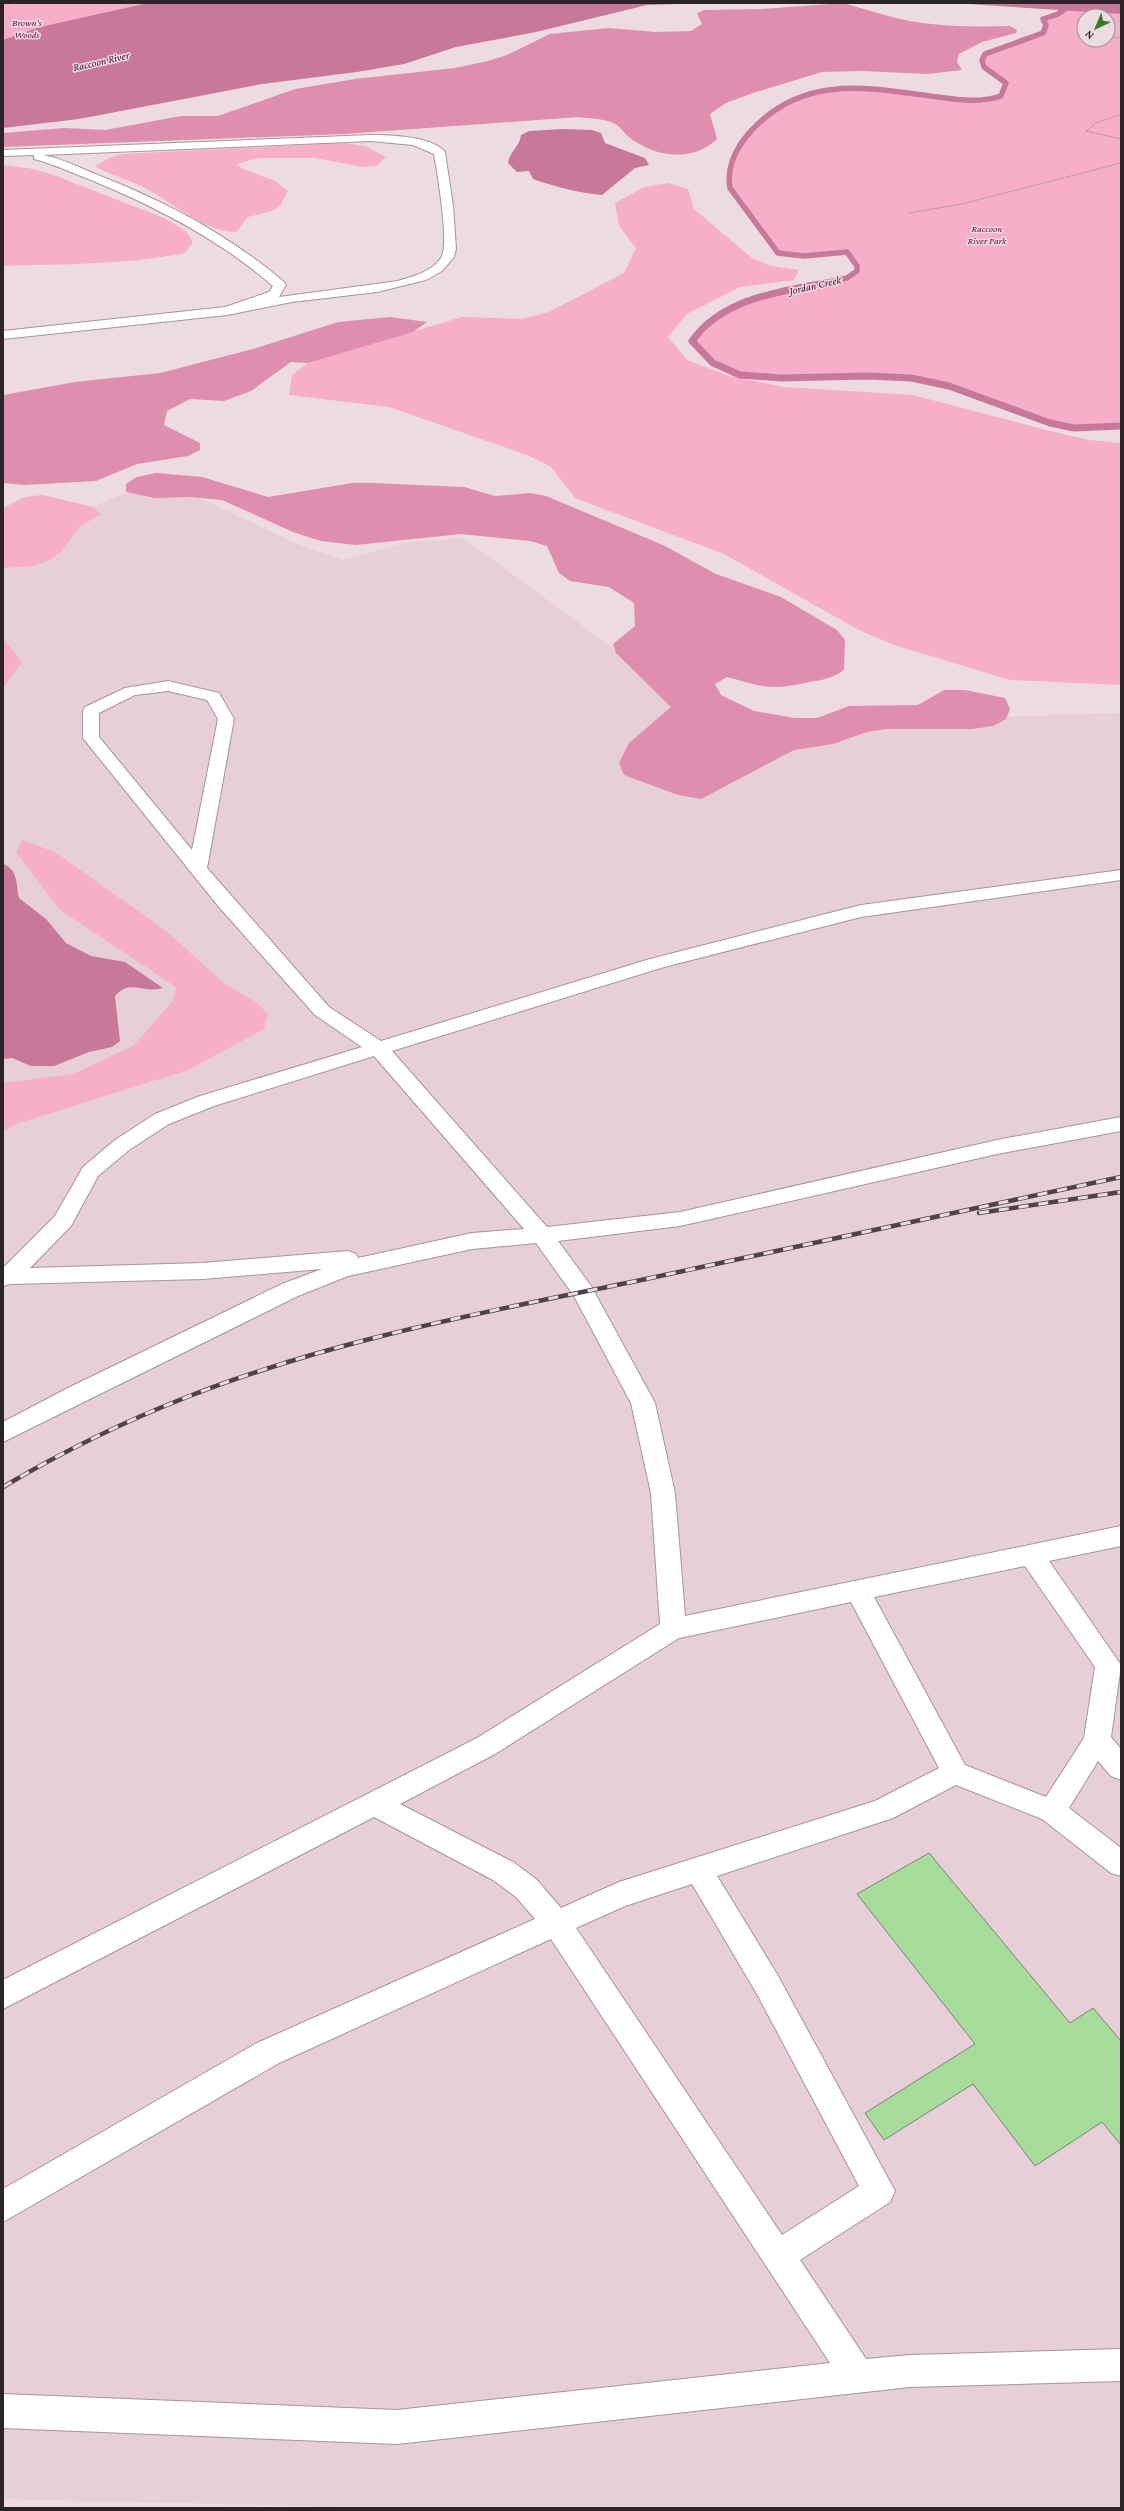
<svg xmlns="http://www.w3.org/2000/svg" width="1124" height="2511" font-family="'Crimson Pro',serif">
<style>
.built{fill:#e6cfd7}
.green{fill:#f6aec9;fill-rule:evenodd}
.forest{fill:#df8eae}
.water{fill:#c87999}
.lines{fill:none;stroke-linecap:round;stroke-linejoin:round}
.stream-far1{stroke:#c87999;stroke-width:5.5}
.stream{stroke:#c87999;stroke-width:7}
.building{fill:#a7dd9b;stroke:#7b8479}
.service-casing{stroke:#a5969c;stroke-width:2}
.path{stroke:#9a8e92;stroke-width:1;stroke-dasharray:1.5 1;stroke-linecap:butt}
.service{fill:#fff;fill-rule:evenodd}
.rail-casing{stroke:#4c4447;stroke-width:4.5}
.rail{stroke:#ecdce1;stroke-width:3;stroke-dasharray:10;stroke-linecap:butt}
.labels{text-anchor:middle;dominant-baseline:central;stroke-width:3;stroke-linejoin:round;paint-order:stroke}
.far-park-label{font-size:10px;font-style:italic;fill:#6d0c40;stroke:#ecdce1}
.far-water-label{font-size:11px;font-style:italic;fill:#51082f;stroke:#ecdce1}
</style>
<rect width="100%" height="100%" fill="#ecdce1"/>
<polygon class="built" points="159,479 304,547 343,560 405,543 463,538 719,726 1121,713 1121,2508 396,2508 3,2499 3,519 30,533"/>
<g class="green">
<polygon points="3,3 207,3 3,58"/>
<path d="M1073 3 1121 7V426C1104 426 1084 429 1067 427 1021 420 976 391 932 381 876 369 817 381 760 378 732 377 707 366 692 341 712 297 804 289 847 278L857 271V266L847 252C823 252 802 260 778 253L730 188C725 170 733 156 743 141 755 122 788 97 811 92 852 84 897 93 938 97 958 100 981 104 1001 96L1005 83 984 67 982 60 985 54 1043 33 1046 25 1043 19 1058 14ZM1084 16H1108V40H1084Z"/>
<path d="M344 143 365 146 386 157 376 166 363 167 315 158H258L237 164 241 168 275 181 288 191 280 206 272 211 248 217 236 232C200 231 174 202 143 187 127 179 110 175 95 166L109 158 122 154Z"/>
<path d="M3 165 34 169 56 176 164 218 186 231 193 242 185 253C125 265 64 264 3 266Z"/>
<polygon points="668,183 688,189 694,209 752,258 771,266 799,270 794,280 740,287 687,314 668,337 687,360 729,376 784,387 913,395 1058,433 1090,440 1121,443 1121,685 1010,680 894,645 859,630 724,554 575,498 551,467 527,455 389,407 289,395 292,375 308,363 462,317 522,319 549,312 624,273 636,248 619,226 615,203 644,187"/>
<polygon points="43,495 93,507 101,514 79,527 61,552 50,560 34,566 3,568 3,508 25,497"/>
<polygon points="3,639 22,662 3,688"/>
<polygon points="22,840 55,852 165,930 225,984 256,1002 268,1014 264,1029 188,1070 16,1124 3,1132 3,1083 73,1074 133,1046 172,1002 176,987 59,909 16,852"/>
</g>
<g class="forest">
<path d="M843 3C858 7 873 12 888 16 927 27 969 27 1010 26L1017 30 1016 33 982 42 959 54 957 62 962 70 927 74 862 71 822 72 753 93 726 103 710 114 717 139C692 163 654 157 629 137 624 133 621 127 615 124 605 118 590 119 579 117L344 134 3 147V133L64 128 105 130 181 116H218L295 89 355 79 455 68 488 61 507 55 550 34 609 28 655 32 691 31 702 24 697 13 704 10 762 9Z"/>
<polygon points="390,317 427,322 413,332 308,363 291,362 251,391 224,401 190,399 167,411 164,425 200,443 200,450 188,456 137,464 96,481 24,485 3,483 3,395 75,382 160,373 253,349 338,322"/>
<path d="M156 473 202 477 268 497 352 483H372L464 487 495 496 530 493 546 496 663 545 716 574 781 597 837 630 845 640 844 670C833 678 823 680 809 682 772 691 763 687 727 677L715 684 721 695 754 711 795 718H817L849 706 918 705 944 690H965L1005 698 1010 709 1006 719 993 726 972 729H886L867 732 833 744 794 750 701 799 678 795 624 775 619 763 629 743 671 707 616 653 613 644 635 626 634 603 609 587 570 581 559 573 547 546 530 541 461 534 356 545 321 541 293 532 222 500 190 497 155 498 126 492V484L137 477Z"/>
</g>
<g class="water">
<polygon points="148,3 707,3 647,5 536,32 456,47 404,64 357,72 262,84 79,119 3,128 3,40 40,27"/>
<polygon points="953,3 1121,3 1121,14"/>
<path d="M563 129 592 130 601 133 605 143 645 158 649 165 635 168 602 195C579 193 556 187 533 179L529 171 517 172 508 163C510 151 520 146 521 135L529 131Z"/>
<path d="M3 864C18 869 16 884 19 898L46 919 66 943 91 956 125 962 163 988C143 994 130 978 115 996L120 1041 112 1047 89 1052 54 1066H31L12 1058 3 1059Z"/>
</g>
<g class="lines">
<path class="stream-far1" d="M819 284 847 278 857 271V266L847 252 804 256 778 253 730 188C726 167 737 146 751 131 804 73 869 88 938 97 960 100 980 103 1001 96L1006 83 984 67 982 60 985 54 1043 33 1046 25 1043 19 1058 14 1073 3"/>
<path class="stream" d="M825 283C777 292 722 299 692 341L713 363 740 375 781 378 868 376 911 378 949 386 1050 423 1074 428 1121 426"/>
</g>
<polygon class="building" points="929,1853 1070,2023 1093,2008 1121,2041 1121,2145 1102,2122 1035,2166 973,2084 884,2140 865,2113 975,2044 857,1894"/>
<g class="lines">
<defs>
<g id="service">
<path d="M371 135C390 135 432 136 445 152L453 206 456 249 454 257 442 271 426 280 377 292 292 302 227 315 3 339V331L225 307 269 292 273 286C220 240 157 207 91 180 72 173 54 164 34 159V155L3 156V150ZM371 141 413 145 434 154C437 172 450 244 441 258 431 272 414 276 398 281L279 297 286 285 284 282C230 236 167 202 100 176 81 168 63 159 43 155Z"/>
<path d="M168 681 219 693 234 719 207 868 329 1007 381 1041 650 959 861 905 1121 870V880L861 917 664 967 392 1051 547 1227 680 1212 997 1140 1121 1117V1131L997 1154 680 1226 558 1241 591 1286 655 1403 675 1493 685 1616 1121 1526V1546L1049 1561 1121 1665 1111 1737 1121 1749V1780L1111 1776 1098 1761 1069 1808 1121 1848V1876L1111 1873 1042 1819 956 1785 893 1818 717 1876 777 1974 895 2191 890 2202 800 2260 866 2359 910 2355 1121 2349V2381L910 2387 397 2444 3 2428V2394L397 2410 830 2363 551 1939 279 2063 3 2222V2189L257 2043 535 1919 516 1897 493 1880 374 1817 3 2009V1980L477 1738 660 1624 651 1493 631 1403 574 1296 536 1243 472 1249 348 1276 298 1296 3 1442V1422L68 1388 282 1284 322 1269 203 1279 10 1284 3 1286V1268L55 1216 83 1167 115 1140 155 1114 200 1096 362 1047 315 1015 219 907 83 738V711L85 707 125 688ZM168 691 207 700 218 719 192 850 99 737V713L135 695ZM374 1056 524 1229 472 1233 358 1258 356 1254 348 1251 203 1263 30 1268 71 1226 98 1176 129 1150 169 1124 214 1106ZM1025 1566 1095 1667 1084 1738 1046 1797 965 1765 874 1597ZM851 1602 939 1768 875 1801 619 1882 561 1908 536 1879 513 1862 400 1804 495 1754 679 1638ZM692 1884 757 1994 859 2186 782 2235 576 1928 625 1906Z"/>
</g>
</defs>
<use href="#service" class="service-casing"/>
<g class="path">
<polyline points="1108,36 1121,38"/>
<polyline points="1121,114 1096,123 1086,131 1121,139"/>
<polyline points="909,213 962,204 1121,163"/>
</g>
<use href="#service" class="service"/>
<defs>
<g id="rail">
<polyline points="979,1213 1121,1192"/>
<path d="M3 1487C62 1452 123 1422 187 1397 334 1339 491 1311 646 1279 804 1245 963 1211 1121 1177"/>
</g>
</defs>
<use href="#rail" class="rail-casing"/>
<use href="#rail" class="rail"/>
</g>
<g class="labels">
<g class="far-park-label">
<text x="27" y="22">Brown's<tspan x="27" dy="12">Woods</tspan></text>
<text x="987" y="228">Raccoon<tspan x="987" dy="12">River Park</tspan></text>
</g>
<g class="far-water-label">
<text transform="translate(101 61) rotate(-13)">Raccoon River</text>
<text transform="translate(815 285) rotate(-13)">Jordan Creek</text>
</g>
</g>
<rect width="1124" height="2511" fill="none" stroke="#2b2527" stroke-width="8"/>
<g transform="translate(1096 28) rotate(224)"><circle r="19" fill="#ecdce1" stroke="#9f9397"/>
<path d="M0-3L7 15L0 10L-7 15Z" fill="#357d23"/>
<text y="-6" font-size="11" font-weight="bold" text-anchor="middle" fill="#2b2527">N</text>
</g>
</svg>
